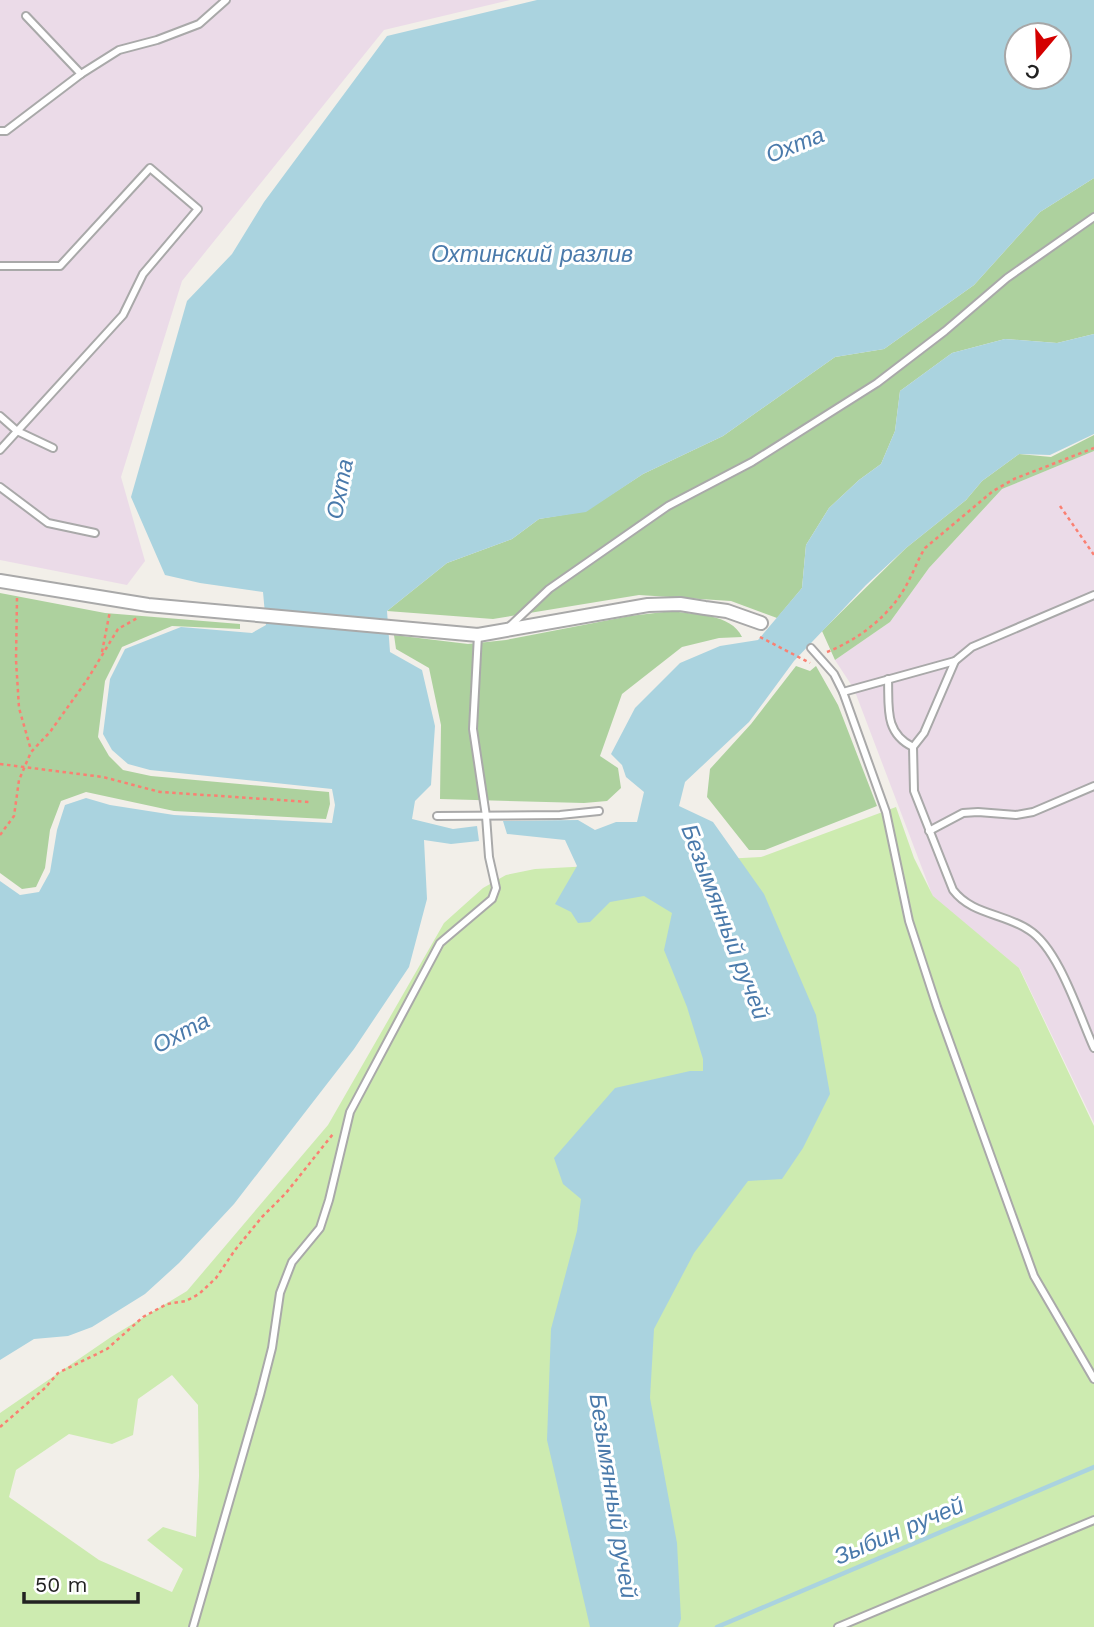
<svg xmlns="http://www.w3.org/2000/svg" width="1094" height="1627" font-family="'Work Sans',sans-serif">
<style>
.industrial{fill:#ebdbe8}
.grass{fill:#cdebb0;fill-rule:evenodd}
.forest{fill:#add19e}
.water{fill:#aad3df;fill-rule:evenodd}
.lines{fill:none;stroke-linecap:round;stroke-linejoin:round}
.stream{stroke:#aad3df;stroke-width:4.5}
.service-casing{stroke:#a9a9a9;stroke-width:10}
.minor-casing{stroke:#a9a9a9;stroke-width:16}
.path{stroke:#fa8072;stroke-width:2.5;stroke-dasharray:3.5 3.5;stroke-linecap:butt}
.service{stroke:#fff;stroke-width:6}
.minor{stroke:#fff;stroke-width:12}
.labels{text-anchor:middle;dominant-baseline:central;stroke-width:6;stroke-linejoin:round;paint-order:stroke}
.water-label{font-size:23px;font-style:italic;fill:#4a7aab;stroke:#fff}
</style>
<rect width="100%" height="100%" fill="#f2efe9"/>
<g class="industrial">
<polygon points="0,0 510,0 384,30 182,281 121,477 145,561 127,585 0,560"/>
<polygon points="1094,451 1094,1123 1020,969 933,897 854,689 835,660 890,622 929,568 1002,489"/>
</g>
<path class="grass" d="M896 807 914 858 933 896 1019 968 1094 1126V1627H0V1413L111 1337 187 1291 328 1125 444 923 483 888 506 875 535 869 761 857ZM172 1375 198 1405 199 1476 196 1537 163 1527 147 1540 183 1569 172 1592 99 1560 9 1497 16 1470 69 1434 112 1444 133 1435 138 1399Z"/>
<g class="forest">
<polygon points="1094,178 1094,334 1057,343 1005,339 952,353 900,391 895,431 881,464 859,480 829,508 806,545 802,588 777,618 731,601 639,595 493,619 387,611 447,563 512,539 539,519 586,511 643,474 723,436 835,357 884,349 974,285 1040,212"/>
<polygon points="1094,435 1094,451 1002,489 929,568 890,622 835,660 822,631 906,548 966,500 982,481 1019,454 1051,457"/>
<polygon points="0,593 105,613 240,624 240,629 172,626 122,647 105,681 98,737 109,756 123,770 151,776 329,792 330,804 326,819 174,811 86,792 61,801 50,830 45,868 36,887 22,889 0,873"/>
<path d="M672 611C694 615 731 613 742 637L719 638 682 647 622 694 600 756 618 768 621 788 607 801 584 803 440 799 441 725 429 668 396 649 394 635 468 644 506 640 630 616Z"/>
<polygon points="796,666 810,671 816,666 838,705 877,806 765,850 749,850 707,797 710,769 751,724"/>
</g>
<g class="water">
<path d="M537 0H1094V178L1040 212 974 285 884 349 835 357 723 436 643 474 586 512 539 519 512 539 447 563 387 611 390 652 422 670 435 726 431 785 415 801 412 819 453 829 477 826 479 841 451 844 424 840 427 899 409 967 354 1049 234 1204 179 1263 145 1294 92 1327 68 1336 34 1339 0 1360V881L20 895 39 892 50 872 57 830 65 805 86 798 110 805 174 815 332 823 335 805 332 789 150 770 128 764 112 750 103 734 110 679 125 649 181 627 252 633 266 625 263 592 200 583 165 575 131 497 187 301 232 254 264 202 387 36ZM1017 35H1059V77H1017Z"/>
<polygon points="1094,334 1094,434 1050,455 1019,454 982,481 966,500 906,548 866,585 794,661 749,722 685,782 679,806 713,822 764,894 816,1015 830,1094 803,1148 782,1179 748,1181 694,1253 654,1329 650,1398 677,1543 681,1619 678,1627 590,1627 547,1440 551,1329 577,1231 581,1199 563,1184 554,1158 615,1088 690,1071 703,1071 703,1059 687,1007 664,950 672,913 644,896 610,902 590,922 578,923 571,912 555,904 577,866 565,840 507,834 503,821 578,820 595,830 616,822 637,822 644,792 626,777 622,765 611,754 635,708 680,663 720,646 758,640 802,588 806,545 829,508 859,480 881,464 895,431 900,391 952,353 1005,339 1057,343"/>
</g>
<g class="lines">
<polyline class="stream" points="717,1627 1094,1467"/>
<defs>
<g id="service">
<polyline points="26,16 81,74"/>
<polyline points="0,131 6,131 81,74 119,50 157,40 199,24 226,0"/>
<polyline points="0,266 60,266 150,168 198,209 143,274 123,315 0,450"/>
<polyline points="0,416 17,431 53,448"/>
<polyline points="0,487 48,523 95,533"/>
<polyline points="510,626 549,589 668,506 752,462 877,383 945,331 1007,278 1094,217"/>
<polyline points="811,648 834,674 843,692 886,812 909,921 937,1007 1034,1276 1094,1379"/>
<path d="M888 679C889 707 884 733 913 747L914 791 953 890C972 915 1004 913 1029 930 1059 949 1079 1015 1094 1048"/>
<polyline points="843,692 955,661"/>
<polyline points="913,747 924,733 955,661 972,647 1094,595"/>
<polyline points="437,816 560,815 599,811"/>
<polyline points="929,831 963,813 978,812 1016,815 1033,812 1094,786"/>
<polyline points="193,1627 260,1395 272,1348 280,1293 292,1262 320,1228 329,1200 350,1112 440,943 492,899 496,888 489,857 486,816 473,729 478,635"/>
<polyline points="838,1627 1094,1520"/>
</g>
<polyline id="minor" points="0,581 148,605 478,635 648,605 680,604 705,608 727,611 761,623"/>
</defs>
<use href="#service" class="service-casing"/>
<use href="#minor" class="minor-casing"/>
<g class="path">
<polyline points="1060,506 1094,555"/>
<polyline points="17,598 16,660 19,708 31,750"/>
<polyline points="760,637 810,663"/>
<polyline points="102,652 110,611"/>
<path d="M827 652C860 639 892 614 908 582 914 571 918 559 925 548L993 491 1014 479 1094 448"/>
<polyline points="0,764 103,777 160,792 310,802"/>
<polyline points="0,835 14,816 19,780 31,752 50,732 87,680 118,629 139,617"/>
<polyline points="0,1427 45,1388 58,1373 107,1349 143,1317 167,1304 186,1301 199,1294 216,1278 235,1250 262,1217 286,1193 333,1134"/>
</g>
<use href="#service" class="service"/>
<use href="#minor" class="minor"/>
</g>
<g class="labels">
<g class="water-label">
<text transform="translate(795 145) rotate(-22)">Охта</text>
<text x="532" y="254">Охтинский разлив</text>
<text transform="translate(340 489) rotate(-79)">Охта</text>
<text transform="translate(725 922) rotate(69)">Безымянный ручей</text>
<text transform="translate(181 1033) rotate(-28)">Охта</text>
<text transform="translate(613 1496) rotate(81)">Безымянный ручей</text>
<text transform="translate(899 1531) rotate(-23)">Зыбин ручей</text>
</g>
</g>
<g transform="translate(1038 56) rotate(199)"><circle r="33" fill="#ffffff" stroke="#a7a7a7" stroke-width="2"/>
<path d="M0-5L12 26L0 18L-12 26Z" fill="#d40000"/>
<text y="-10" font-size="19" font-weight="bold" text-anchor="middle" fill="#222222">С</text>
</g>
<path d="M24 1592v10h114v-10" fill="none" stroke="#222222" stroke-width="3.5"/>
<text x="35" y="1592" font-size="21" fill="#222222" stroke="#ffffff" stroke-width="5" paint-order="stroke">50 m</text>
</svg>
